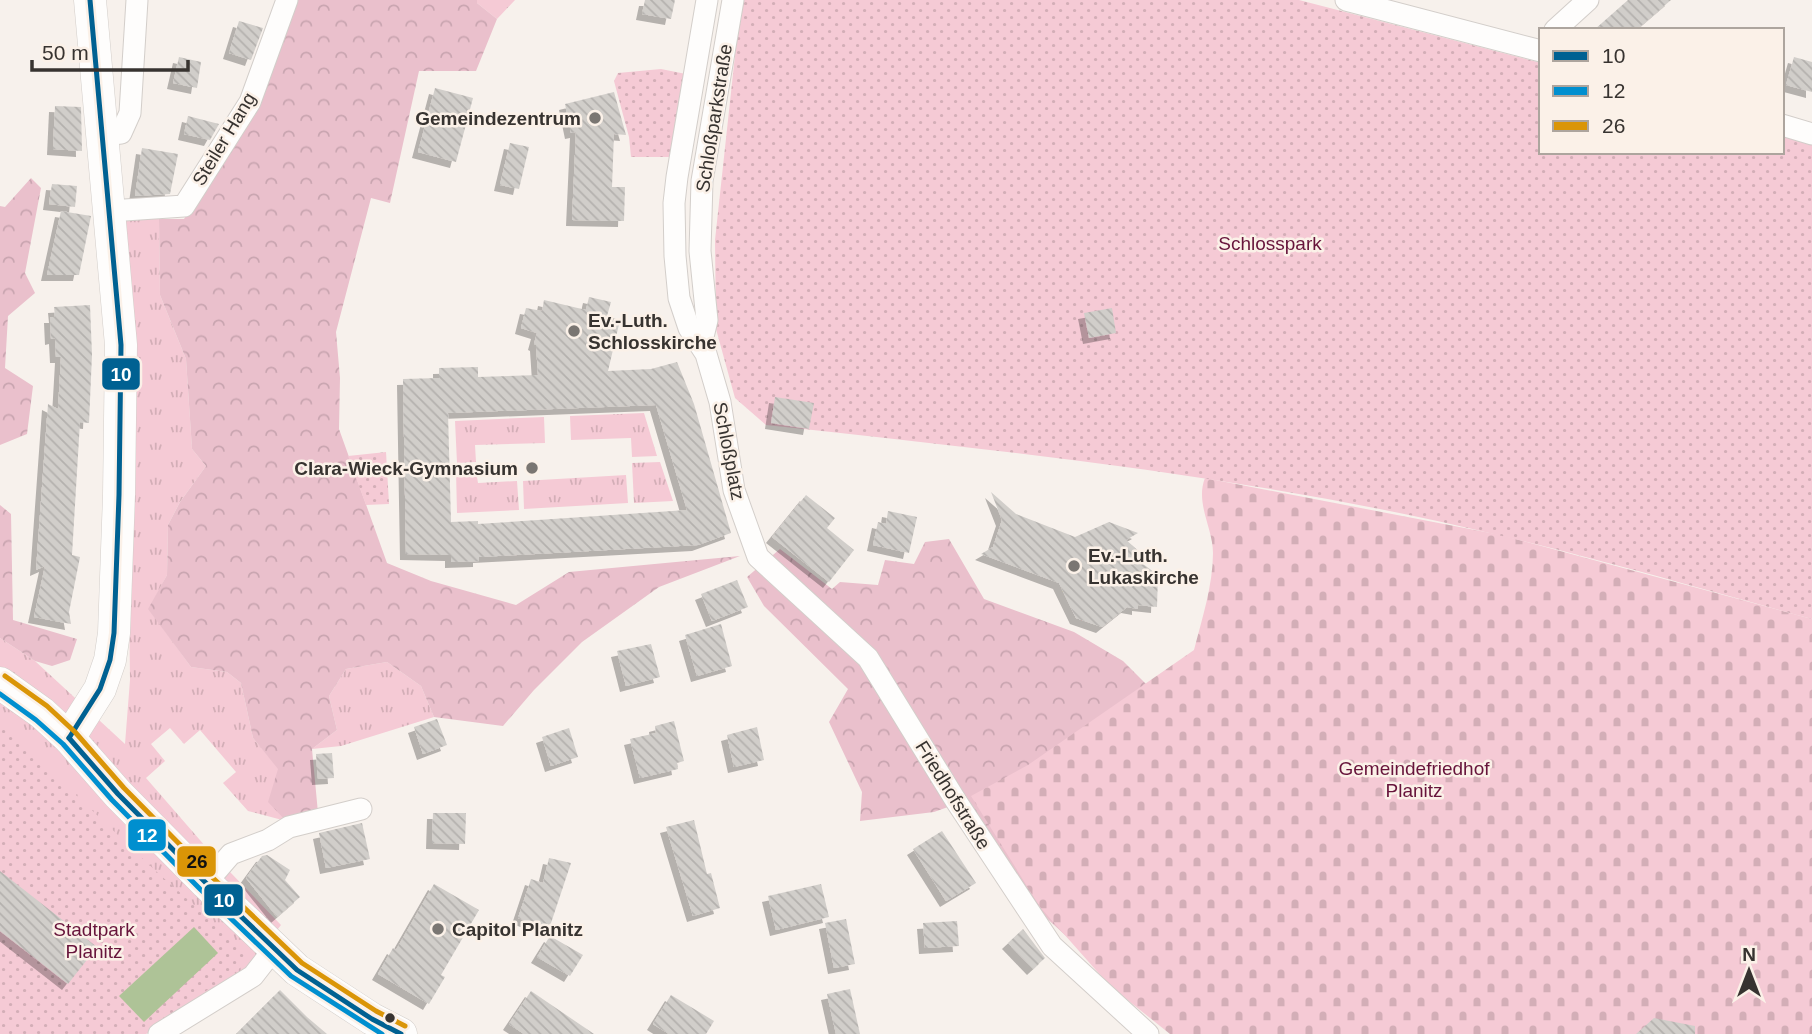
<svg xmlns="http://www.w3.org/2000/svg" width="1812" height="1034" font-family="Arial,sans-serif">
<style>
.grass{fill:url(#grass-tufts)}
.forest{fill:url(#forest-crowns)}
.cemetery{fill:url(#cemetery-stones)}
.park{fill:url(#park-dots)}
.water{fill:#aec397}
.building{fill:url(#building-back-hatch);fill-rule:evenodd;filter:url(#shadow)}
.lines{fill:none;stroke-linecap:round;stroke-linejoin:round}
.street-casing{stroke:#d3ceca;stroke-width:23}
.secondary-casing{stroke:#d3ceca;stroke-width:33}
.street{stroke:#fefdfc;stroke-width:21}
.secondary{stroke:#fefdfc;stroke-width:32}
.bus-1-casing{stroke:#fbf1e8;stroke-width:10}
.bus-2-casing{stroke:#fbf1e8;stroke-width:10}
.bus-3-casing{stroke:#fbf1e8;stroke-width:10}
.bus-1{stroke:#006192;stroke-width:5}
.bus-2{stroke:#008fcf;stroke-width:5}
.bus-3{stroke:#da9507;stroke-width:5}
.poi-dot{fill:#7a7672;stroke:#fbf1e8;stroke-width:2.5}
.bus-dot{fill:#373330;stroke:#fbf1e8;stroke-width:2.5}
.labels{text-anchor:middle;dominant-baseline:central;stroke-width:5;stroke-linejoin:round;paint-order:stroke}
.poi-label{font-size:19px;font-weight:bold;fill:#373330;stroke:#fbf1e8;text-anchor:start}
.street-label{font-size:19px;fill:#373330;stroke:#fbf1e8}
.park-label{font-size:19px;fill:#67143b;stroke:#fbf1e8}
.line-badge{stroke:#fbf1e8;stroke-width:2.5}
.badge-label{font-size:19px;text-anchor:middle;font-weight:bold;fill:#fff}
.pale-badge-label{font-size:19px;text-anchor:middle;font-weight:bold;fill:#111}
</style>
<defs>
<pattern id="grass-tufts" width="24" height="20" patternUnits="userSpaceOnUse" patternTransform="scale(1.75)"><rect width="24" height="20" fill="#f5cad5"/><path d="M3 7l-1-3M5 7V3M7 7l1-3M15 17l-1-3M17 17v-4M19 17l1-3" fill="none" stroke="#d3aeb7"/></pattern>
<pattern id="forest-crowns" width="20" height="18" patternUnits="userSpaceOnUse" patternTransform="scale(1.75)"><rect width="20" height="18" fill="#eac0cc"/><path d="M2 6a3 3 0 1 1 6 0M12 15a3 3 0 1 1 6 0" fill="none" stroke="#c9a5b0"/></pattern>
<pattern id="cemetery-stones" width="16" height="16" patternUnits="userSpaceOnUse" patternTransform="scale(1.75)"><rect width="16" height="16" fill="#f5cad5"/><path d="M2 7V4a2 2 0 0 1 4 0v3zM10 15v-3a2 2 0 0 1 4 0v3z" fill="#d3aeb7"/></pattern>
<pattern id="park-dots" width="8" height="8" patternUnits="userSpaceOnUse" patternTransform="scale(1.75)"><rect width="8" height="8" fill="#f5cad5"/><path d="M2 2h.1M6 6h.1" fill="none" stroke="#d3aeb7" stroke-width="1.8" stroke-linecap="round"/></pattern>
<pattern id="building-back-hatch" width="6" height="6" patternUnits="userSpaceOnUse" patternTransform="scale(1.75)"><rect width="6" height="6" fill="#d1ceca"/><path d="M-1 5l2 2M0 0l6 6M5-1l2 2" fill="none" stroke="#b4b1ae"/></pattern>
<filter id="shadow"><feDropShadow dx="-6" dy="6" stdDeviation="0" flood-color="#0004"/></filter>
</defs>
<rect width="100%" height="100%" fill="#f7f1ec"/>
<g class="grass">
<polygon points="477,0 515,0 497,19 477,3"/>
<polygon points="125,218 159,219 160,295 186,359 192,449 206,466 180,502 168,525 167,575 149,609 191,667 227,672 241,683 253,738 279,769 286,821 248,811 223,783 236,772 200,730 184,744 170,728 151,744 165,761 146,778 206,847 281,925 247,969 146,1034 0,1034 0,638 35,661 125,744 130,680"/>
<polygon points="644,413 657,456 632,457 631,438 571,440 570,416"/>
<polygon points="544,417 545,443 475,445 476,462 457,463 455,421"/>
<polygon points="660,462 673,501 634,503 632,463"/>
<polygon points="456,471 476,471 478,483 517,481 519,510 457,513"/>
<polygon points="626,475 628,503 524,509 523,481"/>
<polygon points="387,662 421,686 434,717 341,746 312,749 337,730 329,696 346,669"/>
</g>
<g class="forest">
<path d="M298 0H477V3L497 19 476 71H419L390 203 371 198 336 332 340 378 339 429 387 563 431 581 516 605 569 572 740 556 659 587 582 642 534 690 503 726 434 717 421 686 387 662 346 669 329 696 337 730 312 749 318 813 286 821 268 802 278 769 253 738 241 683 227 672 191 667 148 609 167 575 168 525 180 502 206 466 192 449 186 359 160 295 159 219H184C231 155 265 73 298 0Z"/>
<polygon points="31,178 41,188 25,273 35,293 8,316 5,368 33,386 27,434 0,445 0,206 5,207"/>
<polygon points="0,505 11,514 13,620 77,639 70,660 52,666 35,661 0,638"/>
<polygon points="949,539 984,599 1074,632 1123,661 1146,684 1151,1014 1029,902 962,802 934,812 860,821 862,792 829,722 848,689 764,606 747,577 780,549 832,589 840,582 878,585 885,560 914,564 925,542"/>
</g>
<path class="cemetery" d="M1205 478 1501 535 1812 619V1034H1170L1110 986 1040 907 971 796 1028 765 1194 650C1202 619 1213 585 1213 553 1213 528 1195 503 1205 478Z"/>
<g class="park">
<path d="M741 0H1299L1541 63V152H1782V135L1812 144V619C1709 591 1606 561 1502 536 1260 477 1013 452 766 425L735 398 716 329 715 240Z"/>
<polygon points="661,69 686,74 675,157 631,157 629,137 614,81 618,73"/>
<polygon points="386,452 389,504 366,505 348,456"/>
<polygon points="0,723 159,874 245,950 248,959 237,971 139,1034 0,1034"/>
</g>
<polygon class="water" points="194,927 218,953 144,1022 119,996"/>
<g class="building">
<polygon points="645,0 675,0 671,19 642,14"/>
<polygon points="1628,0 1671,0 1636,30 1594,30"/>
<polygon points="239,21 263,28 251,60 229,53"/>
<polygon points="179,57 201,62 197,88 173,83"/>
<polygon points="1794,57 1812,62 1812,92 1786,85"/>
<polygon points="435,88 473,98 456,162 418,152"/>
<polygon points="614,92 626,135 614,134 612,187 625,187 624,221 572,220 576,132 571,133 565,104"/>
<polygon points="55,106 81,107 82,151 53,149"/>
<polygon points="188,116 219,124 210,140 184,134"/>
<polygon points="510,143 529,147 519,189 500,185"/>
<polygon points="142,148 178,154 170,194 135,196"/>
<polygon points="52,184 77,186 75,207 49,204"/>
<polygon points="61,211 91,216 79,275 47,275"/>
<path d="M589 297 611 302 607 316 620 320 608 371 651 369 677 362 694 404 731 533 698 545 479 557V561L451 562V555L406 554 403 379 439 378V368L478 367V377L538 375 536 345 534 344 537 333 521 328 526 308 542 311 544 300 586 310ZM656 405 687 510 478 524V521L451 522 448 413Z"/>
<polygon points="90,305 92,355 89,423 80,422 72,555 80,557 69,612 71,624 34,617 45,566 36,570 48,404 58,409 61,357 56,357 55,338 51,339 50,317 55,317 54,307"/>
<polygon points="1112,308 1116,333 1089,338 1084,313"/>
<polygon points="775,397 814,403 809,429 771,423"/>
<polygon points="991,492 1016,514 1075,537 1109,522 1138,533 1126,540 1142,554 1143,564 1158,575 1157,607 1138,605 1138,609 1127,607 1102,627 1076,618 1059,583 981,554 993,547 1002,520"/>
<polygon points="806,495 835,518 827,528 854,550 829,582 772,537"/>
<polygon points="888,511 917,517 909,553 873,545 878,522 886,524"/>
<polygon points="737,580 748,607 712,621 701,594"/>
<polygon points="721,624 732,666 697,676 685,635"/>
<polygon points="651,644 660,677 626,686 617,651"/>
<polygon points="437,719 447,745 423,754 414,727"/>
<polygon points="674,721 684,761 677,763 678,769 640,778 630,739 656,733 655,726"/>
<polygon points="757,727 764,760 734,767 727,735"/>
<polygon points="569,728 578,757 551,766 542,737"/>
<polygon points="332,753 334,778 318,779 316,754"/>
<polygon points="433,813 466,813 465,844 432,843"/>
<polygon points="694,820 707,874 711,873 720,908 693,916 666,827"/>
<polygon points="362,823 370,859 326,868 319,833"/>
<polygon points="942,831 976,883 946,901 913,849"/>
<polygon points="267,855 290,870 285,880 300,897 277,917 246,878 262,856"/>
<polygon points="549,858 571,863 549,929 518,918 531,879 543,883"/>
<polygon points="0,871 97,947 68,984 0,931"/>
<polygon points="434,884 479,910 441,975 445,977 429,1004 378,974 393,948 396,950"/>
<polygon points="821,884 829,917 776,930 768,896"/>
<polygon points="846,919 855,964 834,968 825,923"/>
<polygon points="957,921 959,946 925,948 923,923"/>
<polygon points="1023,929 1045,958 1033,969 1008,943"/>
<polygon points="550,936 583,955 570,976 537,957"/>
<polygon points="850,989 860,1034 836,1034 827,994"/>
<polygon points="280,990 307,1017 327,1034 236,1034"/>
<polygon points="531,991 594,1034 524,1034 509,1024"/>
<polygon points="671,995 714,1021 706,1034 669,1034 653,1024"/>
<polygon points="1654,1018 1695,1026 1695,1034 1636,1034"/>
</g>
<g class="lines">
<defs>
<g id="street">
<polyline points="707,0 677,177 674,203 675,256 679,298 689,328 706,354 720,402 734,490 758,557 868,658 956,801 1052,946 1148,1034"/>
<polyline points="1346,0 1541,51"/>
<polyline points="1555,30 1588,0"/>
<polyline points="1782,125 1812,134"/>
<polyline points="104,135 121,133 130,113 137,0"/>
<polyline points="110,211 184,206 250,102 287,0"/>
<polyline points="701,345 707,320 700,251 702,181 733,0"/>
<polyline points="206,883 231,854 268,840 289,827 361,809"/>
<polyline points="159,1034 253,976 274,949"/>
</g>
<g id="secondary">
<polyline points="0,683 42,713 69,738 118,794 206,883 297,970 372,1019 401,1034"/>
<polyline points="69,738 100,689 110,660 114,633 119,495 121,345 90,0"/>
</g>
</defs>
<use href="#street" class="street-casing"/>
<use href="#secondary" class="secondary-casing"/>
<use href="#street" class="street"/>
<use href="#secondary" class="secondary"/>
<defs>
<g id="bus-1">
<polyline points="69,738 100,689 110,660 114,633 119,495 121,345 90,0"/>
<polyline points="69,738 118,794 206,883 297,970 372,1019 401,1034"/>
</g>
<polyline id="bus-2" points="0,694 36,720 63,744 112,800 200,889 291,976 382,1034"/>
<polyline id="bus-3" points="5,676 47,706 75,732 124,788 212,877 302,963 376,1011 405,1026"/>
</defs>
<use href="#bus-1" class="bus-1-casing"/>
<use href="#bus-2" class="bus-2-casing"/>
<use href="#bus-3" class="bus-3-casing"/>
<use href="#bus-1" class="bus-1"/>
<use href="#bus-2" class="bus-2"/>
<use href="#bus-3" class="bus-3"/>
</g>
<g class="poi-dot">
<circle cx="595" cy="118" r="7"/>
<circle cx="574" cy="331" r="7"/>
<circle cx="532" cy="468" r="7"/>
<circle cx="1074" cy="566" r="7"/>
<circle cx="438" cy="929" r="7"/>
</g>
<circle class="bus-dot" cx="390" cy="1018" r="6"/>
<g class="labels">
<g class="poi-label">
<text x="581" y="118" text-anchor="end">Gemeindezentrum</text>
<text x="588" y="320">Ev.-Luth.<tspan x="588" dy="22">Schlosskirche</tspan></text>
<text x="518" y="468" text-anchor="end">Clara-Wieck-Gymnasium</text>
<text x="1088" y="555">Ev.-Luth.<tspan x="1088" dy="22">Lukaskirche</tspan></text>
<text x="452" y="929">Capitol Planitz</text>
</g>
<g class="street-label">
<text transform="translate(714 118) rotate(-81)">Schloßparkstraße</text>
<text transform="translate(224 139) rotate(-59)">Steiler Hang</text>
<text transform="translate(729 451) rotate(79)">Schloßplatz</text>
<text transform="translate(953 795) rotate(58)">Friedhofstraße</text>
</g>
<g class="park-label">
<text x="1270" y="243">Schlosspark</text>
<text x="1414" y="768">Gemeindefriedhof<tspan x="1414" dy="22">Planitz</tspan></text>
<text x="94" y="929">Stadtpark<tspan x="94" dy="22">Planitz</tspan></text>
</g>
</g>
<g class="line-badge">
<rect x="101" y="357" width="40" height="34" rx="7" fill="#006192"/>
<rect x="127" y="818" width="40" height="34" rx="7" fill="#008fcf"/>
<rect x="176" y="845" width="41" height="33" rx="7" fill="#da9507"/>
<rect x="203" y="883" width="41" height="34" rx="7" fill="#006192"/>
</g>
<g class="badge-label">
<text x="121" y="381">10</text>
<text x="147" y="842">12</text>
<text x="224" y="907">10</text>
</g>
<g class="pale-badge-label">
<text x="197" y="868">26</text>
</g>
<rect x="1539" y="28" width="245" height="126" fill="#fbf1e8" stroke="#ada59e" stroke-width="2"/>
<rect x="1553" y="51" width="35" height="10" fill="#006192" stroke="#ada59e" stroke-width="2"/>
<text x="1602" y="63" font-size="21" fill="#373330">10</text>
<rect x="1553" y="86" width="35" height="10" fill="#008fcf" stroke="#ada59e" stroke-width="2"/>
<text x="1602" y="98" font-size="21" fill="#373330">12</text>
<rect x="1553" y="121" width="35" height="10" fill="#da9507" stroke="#ada59e" stroke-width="2"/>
<text x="1602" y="133" font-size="21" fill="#373330">26</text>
<g transform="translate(1749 971)" stroke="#fbf1e8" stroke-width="5" paint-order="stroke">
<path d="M0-5L12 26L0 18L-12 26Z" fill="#373330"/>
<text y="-10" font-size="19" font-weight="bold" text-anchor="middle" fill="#373330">N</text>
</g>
<path d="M32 60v10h156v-10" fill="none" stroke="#373330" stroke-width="3.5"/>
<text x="42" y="60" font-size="21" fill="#373330" stroke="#fbf1e8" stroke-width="5" paint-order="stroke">50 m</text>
</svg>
